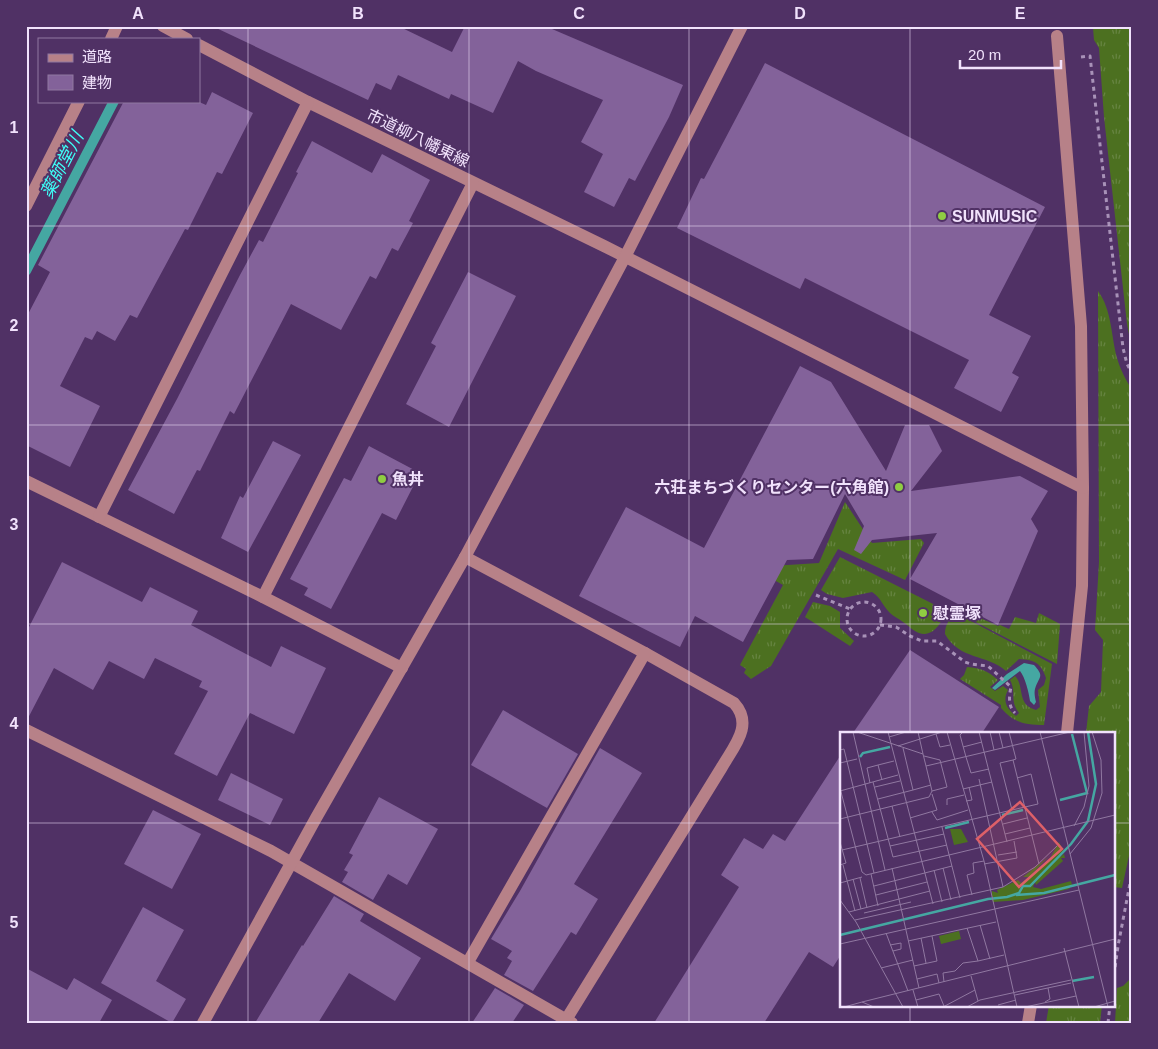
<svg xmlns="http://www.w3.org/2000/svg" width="1158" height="1049" font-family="Arial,'Noto Sans JP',sans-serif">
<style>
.grass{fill:url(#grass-tufts)}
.water{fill:#45a7a2}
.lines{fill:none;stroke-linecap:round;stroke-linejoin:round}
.stream{stroke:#45a7a2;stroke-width:10}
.building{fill:#83629a}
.path{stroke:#a892b8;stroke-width:3;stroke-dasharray:4 4;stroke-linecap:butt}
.minor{stroke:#b78188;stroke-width:12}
.grid{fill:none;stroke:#f1e2fc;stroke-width:1;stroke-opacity:0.55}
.poi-dot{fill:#8fcd42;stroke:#503165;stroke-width:2}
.labels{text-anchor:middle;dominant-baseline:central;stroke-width:4;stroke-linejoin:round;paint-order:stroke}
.street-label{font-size:16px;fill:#f1e2fc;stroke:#503165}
.poi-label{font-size:16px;font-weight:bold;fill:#f1e2fc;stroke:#503165;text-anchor:start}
.water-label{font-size:18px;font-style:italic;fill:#3efef6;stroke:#503165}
.inset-river{fill:none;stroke:#45a7a2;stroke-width:2.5}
.inset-road{fill:none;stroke:#9078a1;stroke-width:1}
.view{fill:#de6068;fill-opacity:0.15;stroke:#de6068;stroke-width:2.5}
.inset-edge{fill:none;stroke:#f1e2fc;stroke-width:2.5}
.neatline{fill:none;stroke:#f1e2fc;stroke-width:2}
.grid-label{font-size:16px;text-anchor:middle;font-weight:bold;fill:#f1e2fc}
</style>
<defs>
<pattern id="grass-tufts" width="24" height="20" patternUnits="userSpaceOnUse" patternTransform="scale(1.25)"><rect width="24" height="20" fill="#4c7020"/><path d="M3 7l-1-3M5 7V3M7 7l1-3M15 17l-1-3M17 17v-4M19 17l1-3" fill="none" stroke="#668441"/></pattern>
</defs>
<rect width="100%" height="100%" fill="#503165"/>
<g class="grass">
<polygon points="1091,26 1132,26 1132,350 1127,324 1104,117 1099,48 1094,40 1093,28"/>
<path d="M1098 291C1112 310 1111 336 1117 358 1120 369 1126 380 1132 390V651L1130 686 1132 713V842L1122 888 1114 887V733H1086L1089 706 1101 692 1103 640 1095 630 1099 562Z"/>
<polygon points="845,502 872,543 921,539 924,543 905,580 838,549 771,666 751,679 744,673 746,669 740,665 783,585 767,576 772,566 819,563"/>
<path d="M840 557 945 610C943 622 933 638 919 633 913 631 908 625 903 622 898 618 894 617 890 613 882 605 882 599 872 592L843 598 827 594 821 590Z"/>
<polygon points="813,602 830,606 840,612 840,628 854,641 850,646 805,617"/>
<polygon points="960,609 998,626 1000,625 1009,629 1015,617 1036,623 1039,613 1060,624 1057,664 958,613"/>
<path d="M956 613 1052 664 1044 725C1025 725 1014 723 1001 708V705L960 679 964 675 967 667C981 668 988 671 998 680L990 687 995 691 1003 686 1008 690C1002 701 1007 709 1016 716L1019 713C1009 699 1017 693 1010 680L1015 676C1025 686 1016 705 1036 710L1040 707 1038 690 1044 685 1046 678C1041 663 1035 660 1019 659L1006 671C987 654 959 660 945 634 945 625 949 619 956 613Z"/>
<polygon points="1132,977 1132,1023 1115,1023 1117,988 1123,986"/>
<polygon points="1049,1005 1102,1005 1100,1023 1046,1023"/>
</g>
<path class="water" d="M1024 663 1034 665C1045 677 1039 676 1035 689 1034 693 1035 698 1036 702L1034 705 1030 701C1029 693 1025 677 1020 671L995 690 992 688 1007 674Z"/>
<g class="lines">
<polyline class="stream" points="26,271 114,101"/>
</g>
<g class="building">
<polygon points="212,26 398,26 452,52 465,26 545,26 683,85 669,117 635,181 629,178 614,207 584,192 603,154 581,142 603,100 536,71 518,61 493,113 451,94 449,99 398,75 391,90 376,83 368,100"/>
<polygon points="765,63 1045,207 989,315 1031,336 1012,373 1019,377 1001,412 954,388 969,360 805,278 800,289 677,228 701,178 704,179"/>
<polygon points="212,92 253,113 222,174 217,172 188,230 185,229 137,318 130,315 115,341 97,331 92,340 85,337 60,386 100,406 70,467 26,445 26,318 50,272 38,265 124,101 197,101 206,105"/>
<polygon points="312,141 372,173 382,154 430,180 409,221 413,223 398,251 392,248 376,279 370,276 341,330 291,304 234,414 230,411 200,471 197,470 174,514 128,490 177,399 240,275 259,240 263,242 298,173 296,172"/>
<polygon points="468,272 516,296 449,427 406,404 436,346 431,343"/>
<polygon points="800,366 831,382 886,471 905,425 929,425 942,451 911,491 1020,476 1048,491 1031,519 1038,531 998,625 910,579 937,533 872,540 861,554 854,550 864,526 845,494 813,559 787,560 743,642 695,616 680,647 579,596 626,507 704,548"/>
<polygon points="273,441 301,455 248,552 221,538 240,496 243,498"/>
<polygon points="369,446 420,473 396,520 382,513 331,609 304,595 308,588 290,579 344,478 351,481"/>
<polygon points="62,562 142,602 150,587 198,611 191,625 271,667 281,646 326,668 294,734 250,713 217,776 174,754 208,691 199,687 202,681 155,658 144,679 109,661 93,690 54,668 26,722 26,633"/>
<polygon points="910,650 999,707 982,733 853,733"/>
<polygon points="503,710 578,754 547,808 471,765"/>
<polygon points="600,748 642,773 574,884 598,899 576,935 571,932 533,991 504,975 512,961 507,958 512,951 491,939 520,891"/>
<polygon points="842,753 842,953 833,967 809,952 764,1023 654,1023 739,887 721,875 744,838 763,849 773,834 785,841"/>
<polygon points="231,773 283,799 270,825 218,800"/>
<polygon points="379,797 438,829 407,885 388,874 373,900 342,882 348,872 344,870 353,855 349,853"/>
<polygon points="153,810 201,834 172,889 124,864"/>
<polygon points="334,896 364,914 360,921 421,958 395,1001 349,973 318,1023 255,1023 302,945 303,946"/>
<polygon points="143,907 184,930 156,981 186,999 172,1023 101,983"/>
<polygon points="26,968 67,990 74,978 112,1000 99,1023 26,1023"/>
<polygon points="495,988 524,1005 512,1023 472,1023"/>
</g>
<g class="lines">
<g class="path">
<polyline points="1081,57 1090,56 1123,348 1127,364 1132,373"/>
<polyline points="816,595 850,609"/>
<circle cx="864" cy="619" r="17"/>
<path d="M880 625 896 627 910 636 922 641H937L965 662 971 664 988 666 1011 687C1009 696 1008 706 1015 713"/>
<polyline points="1114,975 1118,946 1132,873"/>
<polyline points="1108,1023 1110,1005"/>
</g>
<g class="minor">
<polyline points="163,26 187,39"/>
<polyline points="1057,36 1081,326 1083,488 1082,586 1067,733"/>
<polyline points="111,39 117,26"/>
<polyline points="199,45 308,102 604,246 1083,488"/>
<polyline points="26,206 79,101"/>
<polyline points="26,481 263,597 402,668"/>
<polyline points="99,517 308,102"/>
<path d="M465 557 645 653 734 703C754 725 734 746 722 767L564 1023"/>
<polyline points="263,597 473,183"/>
<polyline points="26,730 271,851 572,1023"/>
<polyline points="468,962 645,653"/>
<polyline points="203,1023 316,818 465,557 625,257 742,26"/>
<polyline points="1028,1023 1031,1005"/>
</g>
</g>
<path class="grid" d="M248 26V1023M469 26V1023M689 26V1023M910 26V733M26 226H1132M26 425H1132M26 624H1132M26 823H842M1114 823H1132M910 1005V1023"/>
<g class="poi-dot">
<circle cx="942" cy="216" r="5"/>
<circle cx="382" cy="479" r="5"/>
<circle cx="899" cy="487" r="5"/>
<circle cx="923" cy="613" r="5"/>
</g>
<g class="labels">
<g class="street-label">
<text transform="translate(418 138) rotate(26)">市道柳八幡東線</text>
</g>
<g class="poi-label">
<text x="952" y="216">SUNMUSIC</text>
<text x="392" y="479">魚丼</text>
<text x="889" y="487" text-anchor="end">六荘まちづくりセンター(六角館)</text>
<text x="933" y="613">慰霊塚</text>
</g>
<g class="water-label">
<text transform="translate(62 165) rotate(-63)">薬師堂川</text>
</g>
</g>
<g transform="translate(840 732)">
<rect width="275" height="275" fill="#503165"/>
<path d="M219 110 224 120 219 126 224 122 225 126H221L223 129 196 153 195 150 193 155 201 157 231 149 232 153 205 160 231 154 229 157 183 168 153 170 152 166 162 165H152V159L158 161 157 158 178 148 181 151 190 145H183L208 125 191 143 208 130Z" fill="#4c7020"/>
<path d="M110 97H121L128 110 114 113ZM119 199 121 207 101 212 99 204Z" fill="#4c7020"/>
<path class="inset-river" d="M20 25 23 21 50 15M220 68 247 61 232 2M162 83 183 78M105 96 129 90M176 163 204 161 275 143M0 203 148 167 167 165 179 161 183 154H190L231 112 248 89 256 52 248 0M232 249 254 245"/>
<path class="inset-road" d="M13 0 45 138M17 0 83 22 86 34 230 0M48 0 93 172M78 0 83 22M107 0 144 129 177 275M123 0 120 3 126 25M139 0 167 110M150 0 154 18M159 0 163 16M169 0 176 27 173 28 199 132M200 0 268 275M96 2 100 15 110 13M49 5 66 0M58 14 102 0M123 15 142 10M63 16 73 58 91 53M0 18 4 17 34 141M84 24 100 28 107 55 92 59M126 25 131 41 149 37M173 28 160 31 172 78 198 72 191 42 177 46M0 31 17 27M38 33 54 29M139 47 163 155M33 50 53 125 107 113M30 51 27 36 38 33 42 48M35 55 60 49M0 56 22 140 26 143 275 83M123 57 152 50M0 59 58 43M38 67 73 58M126 69 132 68 129 55M107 73V67L124 63M52 74 60 105M92 80 97 88 128 78M70 86 97 78 92 62M0 87 89 65 92 59 86 34M163 92 187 86M234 94 244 75 249 54 244 0M102 95 120 166M165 102 190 96M0 110 6 131 0 133M50 114 104 102M2 118 172 78M230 122 251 96 262 61 261 28 252 0M158 123 177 120M144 132 177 126 174 109M3 133 15 179M52 136 79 256M103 136 111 168M94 138 102 170M31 142 38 174M20 146 27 176M13 147 21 177M0 151 22 145M34 154 112 134M36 163 87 150M132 163 127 143 134 141 133 131 144 129M0 168 16 190 63 275M9 180 90 159M24 181 71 170M15 188 163 155 195 135 217 114M140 193 150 227M127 196 138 229 164 223M46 201 68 259M81 206 86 231M68 209 156 190M0 212 239 158M50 213 61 211V217L53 219M224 216 239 275M74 234 97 229 92 204M41 236 73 228M131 244 138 269M77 247 97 242 99 251M104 250 103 241 115 239 123 231 138 229M73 258 78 275M175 263 231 251M76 268 99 262 104 274M22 270 275 207M205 270 210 267 208 256M158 273 176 268M4 275 22 270 34 275M103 275 135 258M127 275 140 268 231 248M185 275 236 264M254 275 275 269"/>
<path class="view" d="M180 70 222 117 179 155 137 107Z"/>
<rect width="275" height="275" class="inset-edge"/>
</g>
<rect width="1158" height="1049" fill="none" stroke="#503165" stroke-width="55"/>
<rect x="38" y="38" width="162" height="65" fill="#503165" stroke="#9078a1"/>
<rect x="48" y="54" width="25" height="8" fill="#b78188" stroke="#9078a1"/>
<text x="82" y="62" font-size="15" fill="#f1e2fc">道路</text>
<rect x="48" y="75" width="25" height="15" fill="#83629a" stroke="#9078a1"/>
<text x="82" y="88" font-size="15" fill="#f1e2fc">建物</text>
<path d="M960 60v8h101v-8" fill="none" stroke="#f1e2fc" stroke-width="2.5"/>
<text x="968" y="60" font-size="15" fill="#f1e2fc" stroke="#503165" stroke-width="4" paint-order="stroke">20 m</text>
<rect x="28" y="28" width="1102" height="994" class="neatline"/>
<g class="grid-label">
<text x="138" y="19">A</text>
<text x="358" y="19">B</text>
<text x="579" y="19">C</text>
<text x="800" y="19">D</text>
<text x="1020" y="19">E</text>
<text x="14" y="133">1</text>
<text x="14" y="331">2</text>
<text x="14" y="530">3</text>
<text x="14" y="729">4</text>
<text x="14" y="928">5</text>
</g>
</svg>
